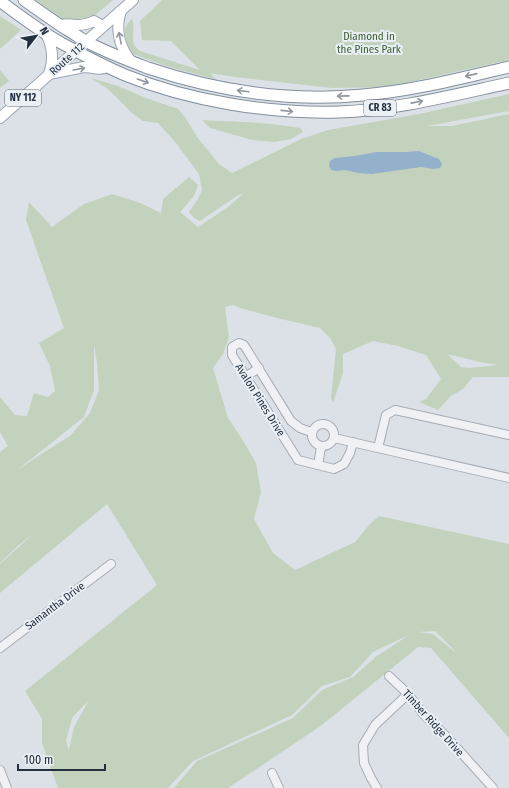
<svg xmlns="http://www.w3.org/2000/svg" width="509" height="788" font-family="'Fira Sans Condensed',sans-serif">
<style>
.green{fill:#c3d2bc;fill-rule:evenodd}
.water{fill:#93b1cb}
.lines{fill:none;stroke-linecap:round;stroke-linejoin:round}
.minor-casing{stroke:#a5acb5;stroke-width:10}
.major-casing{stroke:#9aa5b4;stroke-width:12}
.highway-casing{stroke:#828f9f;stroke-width:13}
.minor{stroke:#eff1f5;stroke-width:8}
.major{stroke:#fff;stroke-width:10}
.highway{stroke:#fff;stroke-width:11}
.oneway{stroke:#92979f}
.labels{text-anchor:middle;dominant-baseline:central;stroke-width:4;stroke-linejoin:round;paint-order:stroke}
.shield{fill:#ebf0f5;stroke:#606976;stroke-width:1}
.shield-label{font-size:10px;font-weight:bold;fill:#242f3f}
.park-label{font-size:11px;fill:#3a5c30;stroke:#ebf0f5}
.street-label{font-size:11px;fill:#242f3f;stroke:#ebf0f5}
</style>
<rect width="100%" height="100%" fill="#dce1e7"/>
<g class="green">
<polygon points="36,0 113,0 93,17 65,21"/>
<path d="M162 0H509V60L419 80 393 87 332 88 235 77 210 73 216 79C191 73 167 67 144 58 139 56 131 54 127 49 126 47 125 43 125 41 122 31 125 25 132 19 137 31 127 42 140 51L200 70 171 41 142 40 140 21Z"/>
<polygon points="0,16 21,30 0,49"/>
<polygon points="0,70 9,81 0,88"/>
<path d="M91 78 118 86 146 98 178 109 185 117 198 138 218 163 232 173 301 139 328 130 419 114 509 94V111L427 126H452L509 114V377H473L463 389 451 396 438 410 419 402 426 399 441 379 426 355 398 346 373 341 343 354V373L333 403 331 398 336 349 330 338 320 328 277 318 240 308 233 305 225 307 229 337 223 354 213 368 228 418 242 439 256 463 261 492 254 519 273 553 295 570 355 542 370 524 379 516 509 544V738L431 648 418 647 322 725 228 788H174L197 761 293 718 322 690 353 677 377 656 409 635 373 652 350 677 322 686 292 715 193 761 168 788H58L42 743V719L25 691 157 585 107 504 0 593V564L33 534 20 544 0 563V452L8 446 0 432V397L15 415 27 416 34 393 48 397 55 391 50 366 39 343 64 328 26 220 29 202 52 227 84 204 112 194 140 203 161 213 163 199 189 177 198 185 194 196 180 212 198 227 228 207 244 193 237 196 200 221 194 218 189 212 198 199 202 190 199 174 176 143 158 123 143 121 132 113 108 89ZM94 345 97 363 99 390 90 413 70 436 38 456 16 471 84 417 94 390ZM447 354 480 362 498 365 469 368 461 367ZM435 631 453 649 455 652 433 634 419 632ZM89 700 74 727 69 750 66 741 72 718Z"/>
<path d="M202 120C235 122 268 122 300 128L303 132 291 139 275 142 252 140 210 128Z"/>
</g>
<polygon class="water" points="419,151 439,159 442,164 440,168 433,169 421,167 372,174 358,173 345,170 337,171 331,170 329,165 330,161 335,158 355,156 376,152 405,152"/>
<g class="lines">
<defs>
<g id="minor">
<polyline points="245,377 259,368"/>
<circle cx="323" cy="435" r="11"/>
<polyline points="311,432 300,428 291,421 244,345 239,343 232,347 232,355 298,460 334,469 344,464 350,453 353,442"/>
<polyline points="334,438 509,478"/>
<polyline points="378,448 386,415 395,410 509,435"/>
<polyline points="318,465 321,447"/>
<polyline points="0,648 111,564"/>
<polyline points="389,676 408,694 424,715 446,736 493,788"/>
<polyline points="0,770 7,788"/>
<polyline points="272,773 279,788"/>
<polyline points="377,788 371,778 364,763 363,745 375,725 408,694"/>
</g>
<g id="major">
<path d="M121 11C115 29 119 47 131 61"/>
<path d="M61 25C69 23 69 25 77 25 83 25 88 24 94 21L103 26"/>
<path d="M46 34C53 47 54 60 49 74"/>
<path d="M49 74 84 67C92 67 100 71 107 67"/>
<polyline points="0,118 133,0"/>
</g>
<g id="highway">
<path d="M24 0C38 10 52 20 66 29 73 33 80 38 87 42 106 52 127 60 148 68 217 91 291 102 363 95 413 91 461 78 509 67"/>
<path d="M0 1C20 16 41 32 63 44 83 55 104 66 125 75 189 101 270 114 339 112 396 110 453 95 509 83"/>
</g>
</defs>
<use href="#minor" class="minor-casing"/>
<use href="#major" class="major-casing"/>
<use href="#highway" class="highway-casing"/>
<use href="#minor" class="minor"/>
<use href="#major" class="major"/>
<use href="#highway" class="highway"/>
</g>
<defs><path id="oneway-shaft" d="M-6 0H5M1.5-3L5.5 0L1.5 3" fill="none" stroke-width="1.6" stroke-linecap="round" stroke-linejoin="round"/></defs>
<g class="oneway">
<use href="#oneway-shaft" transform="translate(120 38) rotate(-101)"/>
<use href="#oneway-shaft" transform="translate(79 69) rotate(-10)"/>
<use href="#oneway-shaft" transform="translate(471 75) rotate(167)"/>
<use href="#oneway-shaft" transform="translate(143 81) rotate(19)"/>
<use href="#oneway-shaft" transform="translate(243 91) rotate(-173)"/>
<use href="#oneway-shaft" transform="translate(343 96) rotate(179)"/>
<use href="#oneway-shaft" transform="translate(417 102) rotate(-11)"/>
<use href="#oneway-shaft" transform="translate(287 111) rotate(6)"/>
</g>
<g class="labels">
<g class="shield">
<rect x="5" y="90" width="36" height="16" rx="3"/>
<rect x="364" y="100" width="32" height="16" rx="3"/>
</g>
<g class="shield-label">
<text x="23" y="98">NY 112</text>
<text x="380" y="108">CR 83</text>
</g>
<g class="park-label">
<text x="369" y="36">Diamond in<tspan x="369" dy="13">the Pines Park</tspan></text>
</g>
<g class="street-label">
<text transform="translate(67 59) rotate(-42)">Route 112</text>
<text transform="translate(260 400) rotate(58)">Avalon Pines Drive</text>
<text transform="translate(55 606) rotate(-37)">Samantha Drive</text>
<text transform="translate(433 723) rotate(48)">Timber Ridge Drive</text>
</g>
</g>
<g transform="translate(36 36) rotate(59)" stroke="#ebf0f5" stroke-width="3" paint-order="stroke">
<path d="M0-3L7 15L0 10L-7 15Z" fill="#242f3f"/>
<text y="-6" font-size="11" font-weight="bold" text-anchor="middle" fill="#242f3f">N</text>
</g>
<path d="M18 764v6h87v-6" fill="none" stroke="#242f3f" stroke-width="2"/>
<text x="24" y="764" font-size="12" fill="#242f3f" stroke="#ebf0f5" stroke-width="3" paint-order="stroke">100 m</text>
</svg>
